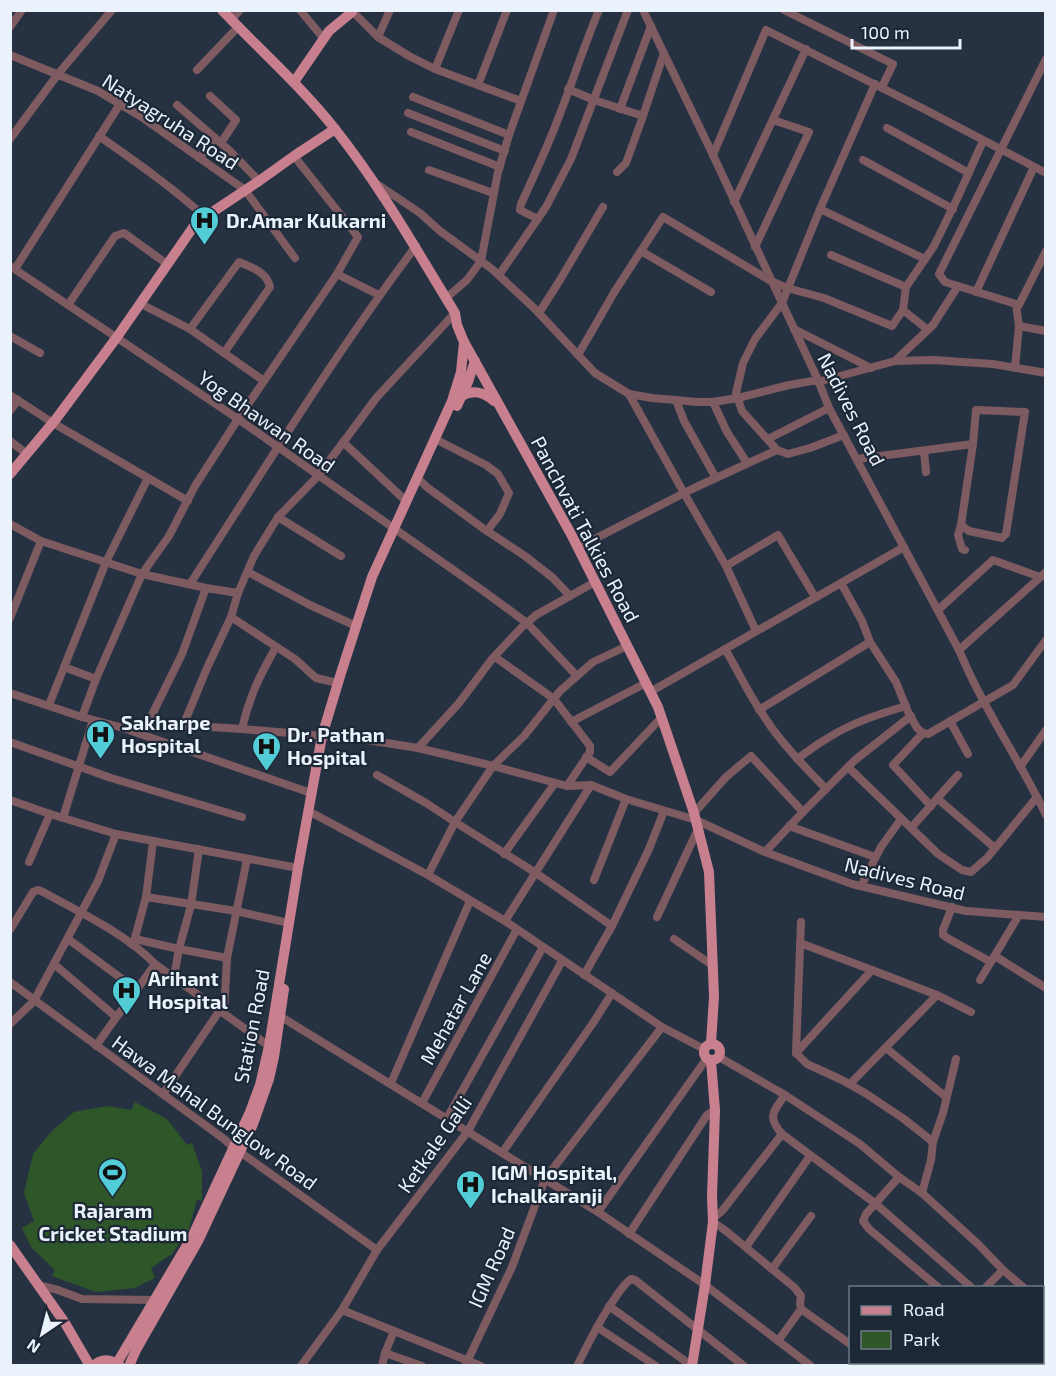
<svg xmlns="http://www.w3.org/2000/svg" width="1056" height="1376" font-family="'Exo 2',sans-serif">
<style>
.green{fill:#2e5628}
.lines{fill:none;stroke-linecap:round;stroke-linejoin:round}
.minor{stroke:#7e5a61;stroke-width:8}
.major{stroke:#c8808f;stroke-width:10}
.labels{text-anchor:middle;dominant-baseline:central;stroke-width:4.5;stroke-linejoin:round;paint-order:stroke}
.street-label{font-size:20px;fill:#eaf2fc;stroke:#1d2837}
.poi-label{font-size:20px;font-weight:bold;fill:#eaf2fc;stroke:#1d2837;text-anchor:start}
</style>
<rect width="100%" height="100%" fill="#263242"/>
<polygon class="green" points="135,1102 167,1119 187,1145 192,1143 202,1171 202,1201 197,1200 189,1229 172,1254 151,1268 155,1278 135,1288 96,1292 52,1276 55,1270 31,1247 22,1228 34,1221 24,1193 33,1154 52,1131 74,1112 107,1106 131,1110"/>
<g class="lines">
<g class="minor">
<polyline points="300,10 324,39"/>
<polyline points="351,10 378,37 409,56 435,69 521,101"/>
<path d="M643 10 713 155 818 380 829 408 959 650C983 708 1019 759 1046 815"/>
<polyline points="784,10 893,64 882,87"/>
<polyline points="231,20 240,10"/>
<polyline points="10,27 22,10"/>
<polyline points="378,37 390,10"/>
<polyline points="10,55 98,91 140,116 245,190 295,258"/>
<polyline points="1046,59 939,274 945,282 1019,305 1046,251"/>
<polyline points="435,69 459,10"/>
<polyline points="197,70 238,27"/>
<polyline points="478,85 507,10"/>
<polyline points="568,89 594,100 643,116 664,53"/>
<polyline points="210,96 236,120 221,143"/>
<polyline points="413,97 509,135"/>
<polyline points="177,105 230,151 259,181"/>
<polyline points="620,109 651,26"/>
<polyline points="408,113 505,151"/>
<polyline points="887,128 969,173"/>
<polyline points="411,132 500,167"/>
<path d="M99 136C136 162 172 187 205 217"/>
<polyline points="10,139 58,74 112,10"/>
<polyline points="713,155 766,30 922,108 1046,173"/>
<polyline points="294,156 358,237 337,274"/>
<polyline points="199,158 215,138"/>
<polyline points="863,160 953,209"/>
<polyline points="429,170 493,193"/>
<polyline points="617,172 626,163 643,116"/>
<polyline points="374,182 420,213 440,231 492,269 534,308 595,373 629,394 652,398 698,402 713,402 738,398 789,385 818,380"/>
<polyline points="734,202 806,49"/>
<polyline points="820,209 925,259"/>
<path d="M538 219 520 210 521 204C534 176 547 148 558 119 572 83 584 46 599 10"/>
<polyline points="755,247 809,132 773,120"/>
<polyline points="641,251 711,292"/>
<polyline points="10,266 238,419 482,590 527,623 577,676"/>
<polyline points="15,269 120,104"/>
<polyline points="499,275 546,207 571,159 628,10"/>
<polyline points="906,287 934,246 957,199 983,141"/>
<polyline points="976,292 1034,167"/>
<polyline points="446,298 467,280 481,261 498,172 509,135 554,10"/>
<polyline points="141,304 190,329 264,381"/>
<polyline points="1016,304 1019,326 1046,331"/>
<polyline points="68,305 115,236 124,233 167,264"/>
<polyline points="903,310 928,330"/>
<polyline points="539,313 560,280 603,207"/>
<path d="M190 329 239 262C251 267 267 272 270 287L224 353"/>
<polyline points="794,329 871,368"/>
<polyline points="10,336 40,353"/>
<polyline points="578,355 615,291 663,217 771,281 787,288 824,298 892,326 903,310 906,287 831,255"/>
<polyline points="895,361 933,325 958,286"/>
<polyline points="1015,368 1019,326"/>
<polyline points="818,382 895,361 933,360 993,364 1046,373"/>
<polyline points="629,394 684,493 726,566 778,535 815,597"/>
<polyline points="10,395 53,423 188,501"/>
<polyline points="676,400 684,421 716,478"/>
<polyline points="713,402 727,432 747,463"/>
<polyline points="10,411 18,400"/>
<polyline points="844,435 810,448 788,454 777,450 742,411 736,393 743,363 755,339 782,303 820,209 875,84"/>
<polyline points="435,439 486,465 498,474 509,493 500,514 487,531"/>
<polyline points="768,439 829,408"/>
<polyline points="10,441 27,454"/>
<polyline points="343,442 406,501"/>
<polyline points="924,451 926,472"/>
<polyline points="857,459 973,444 961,525 958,535 962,549 965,550"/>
<polyline points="417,478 428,488 484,529 525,556 553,578 570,596"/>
<polyline points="278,517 341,556"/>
<polyline points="10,524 41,541 142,574 206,588 238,593"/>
<polyline points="961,525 969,531 1002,538 1006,534 1025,412 976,410 973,444"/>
<polyline points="577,548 692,489 777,450"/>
<polyline points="726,566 756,631"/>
<polyline points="248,572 310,605 356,626"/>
<polyline points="841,583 862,621 870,642 896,682 908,712 917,728 923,733 928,734 1013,685 1046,640"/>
<path d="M190 584C264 470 334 355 416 246"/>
<polyline points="938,610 993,560 1040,577"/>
<polyline points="231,617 295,659 316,678 338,683"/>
<polyline points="10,618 41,541"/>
<path d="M725 649C737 669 747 691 760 710 778 740 802 764 826 789"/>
<polyline points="959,650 1046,572"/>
<polyline points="495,657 554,699 590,746 590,752 567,786"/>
<polyline points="64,667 96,679"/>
<polyline points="650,692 904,547"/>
<polyline points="10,693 82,717 120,727 311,793"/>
<polyline points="49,705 106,562 148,478"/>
<polyline points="759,710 870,642"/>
<polyline points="82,717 96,679 142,574 169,536 195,486 238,419 337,274 379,295"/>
<polyline points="950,721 968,754"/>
<polyline points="571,722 646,683"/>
<polyline points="148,723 182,654 206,588"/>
<polyline points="183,726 207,668 231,617 238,593 254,556 278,517 318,476 377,397 455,313"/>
<polyline points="120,727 148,723 242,729 361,739 418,748 493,766 567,786 591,785 626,799 696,820 765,852 852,884 966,911 1046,917"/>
<path d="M242 729C249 697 260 675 276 647"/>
<polyline points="923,733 893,765 931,806"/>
<polyline points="10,742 111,778 242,817"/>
<polyline points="418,748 459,703 492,659 521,628 536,615 595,582"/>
<polyline points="586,757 610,772 662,717"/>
<path d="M797 759C807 752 817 744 828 738 851 723 879 714 906 706"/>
<polyline points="848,767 938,854 962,870 971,872 987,858 1037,797"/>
<polyline points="1020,767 1046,730"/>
<polyline points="377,775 426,803 455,822 536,873 612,926 649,849 664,811"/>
<polyline points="938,799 995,848"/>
<polyline points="10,800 50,814 116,834 298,868"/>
<polyline points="308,813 314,814 428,875 505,921 662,1027 704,1049"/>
<polyline points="694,813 726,777 751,756 803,812"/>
<polyline points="63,818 93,720"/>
<polyline points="789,826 875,857"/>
<polyline points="911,828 958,775"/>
<polyline points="765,852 803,812 855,760 911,716"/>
<polyline points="504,854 555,783"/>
<polyline points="29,862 50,814"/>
<polyline points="428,875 455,822 493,766 524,736 560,691 593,662 627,646"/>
<polyline points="594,880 626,799"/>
<polyline points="861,886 881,847 901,819"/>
<polyline points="146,897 236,911 289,923"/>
<polyline points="952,907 943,930 943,935 949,939 991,962"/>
<polyline points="657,917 698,829"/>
<polyline points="505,921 591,785"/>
<path d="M10 930 33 892 38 890 41 891C78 911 126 934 155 964L269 1046"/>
<polyline points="68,939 137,990"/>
<polyline points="135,939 179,949 227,958"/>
<polyline points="674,939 712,965"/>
<polyline points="800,943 872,970"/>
<polyline points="133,945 146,897 153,842"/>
<polyline points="995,956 1046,988"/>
<polyline points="54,964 116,1017"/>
<polyline points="584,975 612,926"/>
<polyline points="174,977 179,949 191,905 199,849"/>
<polyline points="980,980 1019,915"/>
<polyline points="10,982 224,1139 233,1147 377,1250"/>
<polyline points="224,1013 227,958 247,859"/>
<polyline points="275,1013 598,1212 705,1285 811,1366"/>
<polyline points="10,1024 34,1001 98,881 116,834"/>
<path d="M96 1046C115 1018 136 992 155 964"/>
<polyline points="886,1048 946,1097"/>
<polyline points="796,1053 801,922"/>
<polyline points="719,1057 785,1095 860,1144 899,1177 922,1193 978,1244 1003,1270 1024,1288"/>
<polyline points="391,1083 470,901"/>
<polyline points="850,1084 937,995"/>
<polyline points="163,1094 220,1010"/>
<path d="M785 1095C773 1112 767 1117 782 1134L876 1204 972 1288"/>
<polyline points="422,1103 517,929"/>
<polyline points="447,1118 543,947"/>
<polyline points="933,1142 904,1119 865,1093 842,1080 807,1064 796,1053 872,970 937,995 971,1012"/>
<polyline points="502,1153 593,1023 612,993"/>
<polyline points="899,1177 866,1214 863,1221 869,1229 939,1288"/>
<polyline points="922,1193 931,1160 933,1142 943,1113 956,1059"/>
<polyline points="598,1212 707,1058"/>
<polyline points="713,1216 716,1216 722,1211 782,1134"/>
<polyline points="713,1222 726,1231 795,1288 801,1296 800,1304 801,1309 850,1344"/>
<polyline points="629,1234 707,1115 715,1110"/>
<polyline points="746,1247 810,1156"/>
<polyline points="772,1269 811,1216"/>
<polyline points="38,1285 58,1290 82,1299 155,1300"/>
<polyline points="985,1288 1003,1270"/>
<polyline points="1042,1303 1046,1306"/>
<polyline points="609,1306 692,1366"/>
<polyline points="342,1310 377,1250 468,1131 562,961"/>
<polyline points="597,1327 656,1366"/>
<polyline points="778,1341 801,1309"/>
<polyline points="385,1353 422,1366"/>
<polyline points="1042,1360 1046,1352"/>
<polyline points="877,1362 882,1366"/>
<polyline points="982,1362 992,1363"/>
<polyline points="301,1366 342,1310 481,1366"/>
<polyline points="382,1366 385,1353 394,1331"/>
<polyline points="465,1366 512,1267 545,1179 662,1027"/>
<path d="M577 1366C589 1342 600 1319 615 1298 620 1291 624 1284 631 1279L635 1280 744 1366"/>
</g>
<g class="major">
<path d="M222 10C260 50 301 86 335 129 381 187 417 251 455 313L457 325 464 342 571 534 658 707 694 813 709 872 714 997 711 1043"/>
<polyline points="294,82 329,31 352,12"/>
<path d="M461 396C474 389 484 392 494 401"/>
<polyline points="457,406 468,382 475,361"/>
<polyline points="10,474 56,419 117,337 194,226 205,217 259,181 294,156 335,129"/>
<circle cx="712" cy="1052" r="8"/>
<polyline points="10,1245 65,1323 90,1366"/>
<polyline points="117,1363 193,1235 250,1112 260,1085 269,1046 298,868 322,736 341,673 372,577 452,401 461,372 464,342"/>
<path d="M93 1366C102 1358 111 1359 120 1366"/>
<polyline points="129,1366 136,1350 198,1241 253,1124 269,1079 274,1057 284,989"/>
<polyline points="692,1366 705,1285 713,1222 712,1196 715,1110 711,1061"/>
</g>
</g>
<defs>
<symbol id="hospital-pin" viewBox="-11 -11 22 30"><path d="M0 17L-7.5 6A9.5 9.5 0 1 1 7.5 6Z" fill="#52ccd6" stroke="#1d2837"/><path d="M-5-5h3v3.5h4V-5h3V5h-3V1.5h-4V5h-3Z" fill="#111"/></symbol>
<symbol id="stadium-pin" viewBox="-11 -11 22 30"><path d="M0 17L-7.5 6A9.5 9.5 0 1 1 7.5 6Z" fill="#52ccd6" stroke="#1d2837"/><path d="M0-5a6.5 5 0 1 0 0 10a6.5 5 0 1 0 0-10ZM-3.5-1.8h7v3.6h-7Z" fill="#111"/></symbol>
</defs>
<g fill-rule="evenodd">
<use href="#hospital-pin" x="188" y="204" width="33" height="45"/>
<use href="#hospital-pin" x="84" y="718" width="33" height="45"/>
<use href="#hospital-pin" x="250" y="730" width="33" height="45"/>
<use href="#hospital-pin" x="110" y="974" width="33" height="45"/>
<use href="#stadium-pin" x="96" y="1156" width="33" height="45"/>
<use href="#hospital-pin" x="454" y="1168" width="33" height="45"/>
</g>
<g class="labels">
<g class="street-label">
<text transform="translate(171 121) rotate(33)">Natyagruha Road</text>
<text transform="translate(852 409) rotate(63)">Nadives Road</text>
<text transform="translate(267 421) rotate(35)">Yog Bhawan Road</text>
<text transform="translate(586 529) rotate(62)">Panchvati Talkies Road</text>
<text transform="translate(905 878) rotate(14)">Nadives Road</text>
<text transform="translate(455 1008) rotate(-61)">Mehatar Lane</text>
<text transform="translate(251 1026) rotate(-79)">Station Road</text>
<text transform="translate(215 1112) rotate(36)">Hawa Mahal Bunglow Road</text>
<text transform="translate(434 1144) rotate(-55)">Ketkale Galli</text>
<text transform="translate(491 1267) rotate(-66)">IGM Road</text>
</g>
<g class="poi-label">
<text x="226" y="220">Dr.Amar Kulkarni</text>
<text x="121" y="722">Sakharpe<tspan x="121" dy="23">Hospital</tspan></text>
<text x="287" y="734">Dr. Pathan<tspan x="287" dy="23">Hospital</tspan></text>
<text x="148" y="978">Arihant<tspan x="148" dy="23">Hospital</tspan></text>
<text x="491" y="1172">IGM Hospital,<tspan x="491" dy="23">Ichalkaranji</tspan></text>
<text x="113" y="1210" text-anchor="middle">Rajaram<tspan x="113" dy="23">Cricket Stadium</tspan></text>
</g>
</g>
<rect width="1056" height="1376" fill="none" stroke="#eaf2fc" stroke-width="24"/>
<rect x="849" y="1286" width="195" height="78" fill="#1d2837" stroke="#6f7986" stroke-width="1.5"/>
<rect x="861" y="1306" width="30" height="9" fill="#c8808f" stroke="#6f7986" stroke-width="1.5"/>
<text x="903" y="1316" font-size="18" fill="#eaf2fc">Road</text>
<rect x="861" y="1331" width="30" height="18" fill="#2e5628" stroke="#6f7986" stroke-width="1.5"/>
<text x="903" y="1346" font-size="18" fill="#eaf2fc">Park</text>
<g transform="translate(42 1334) rotate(215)" stroke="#1d2837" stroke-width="4.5" paint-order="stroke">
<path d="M0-4.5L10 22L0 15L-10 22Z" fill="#eaf2fc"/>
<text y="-9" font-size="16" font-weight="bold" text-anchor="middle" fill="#eaf2fc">N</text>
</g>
<path d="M852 39v9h108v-9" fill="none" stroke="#eaf2fc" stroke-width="3"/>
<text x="861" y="39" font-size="18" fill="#eaf2fc" stroke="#1d2837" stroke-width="4.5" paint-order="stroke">100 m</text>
</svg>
